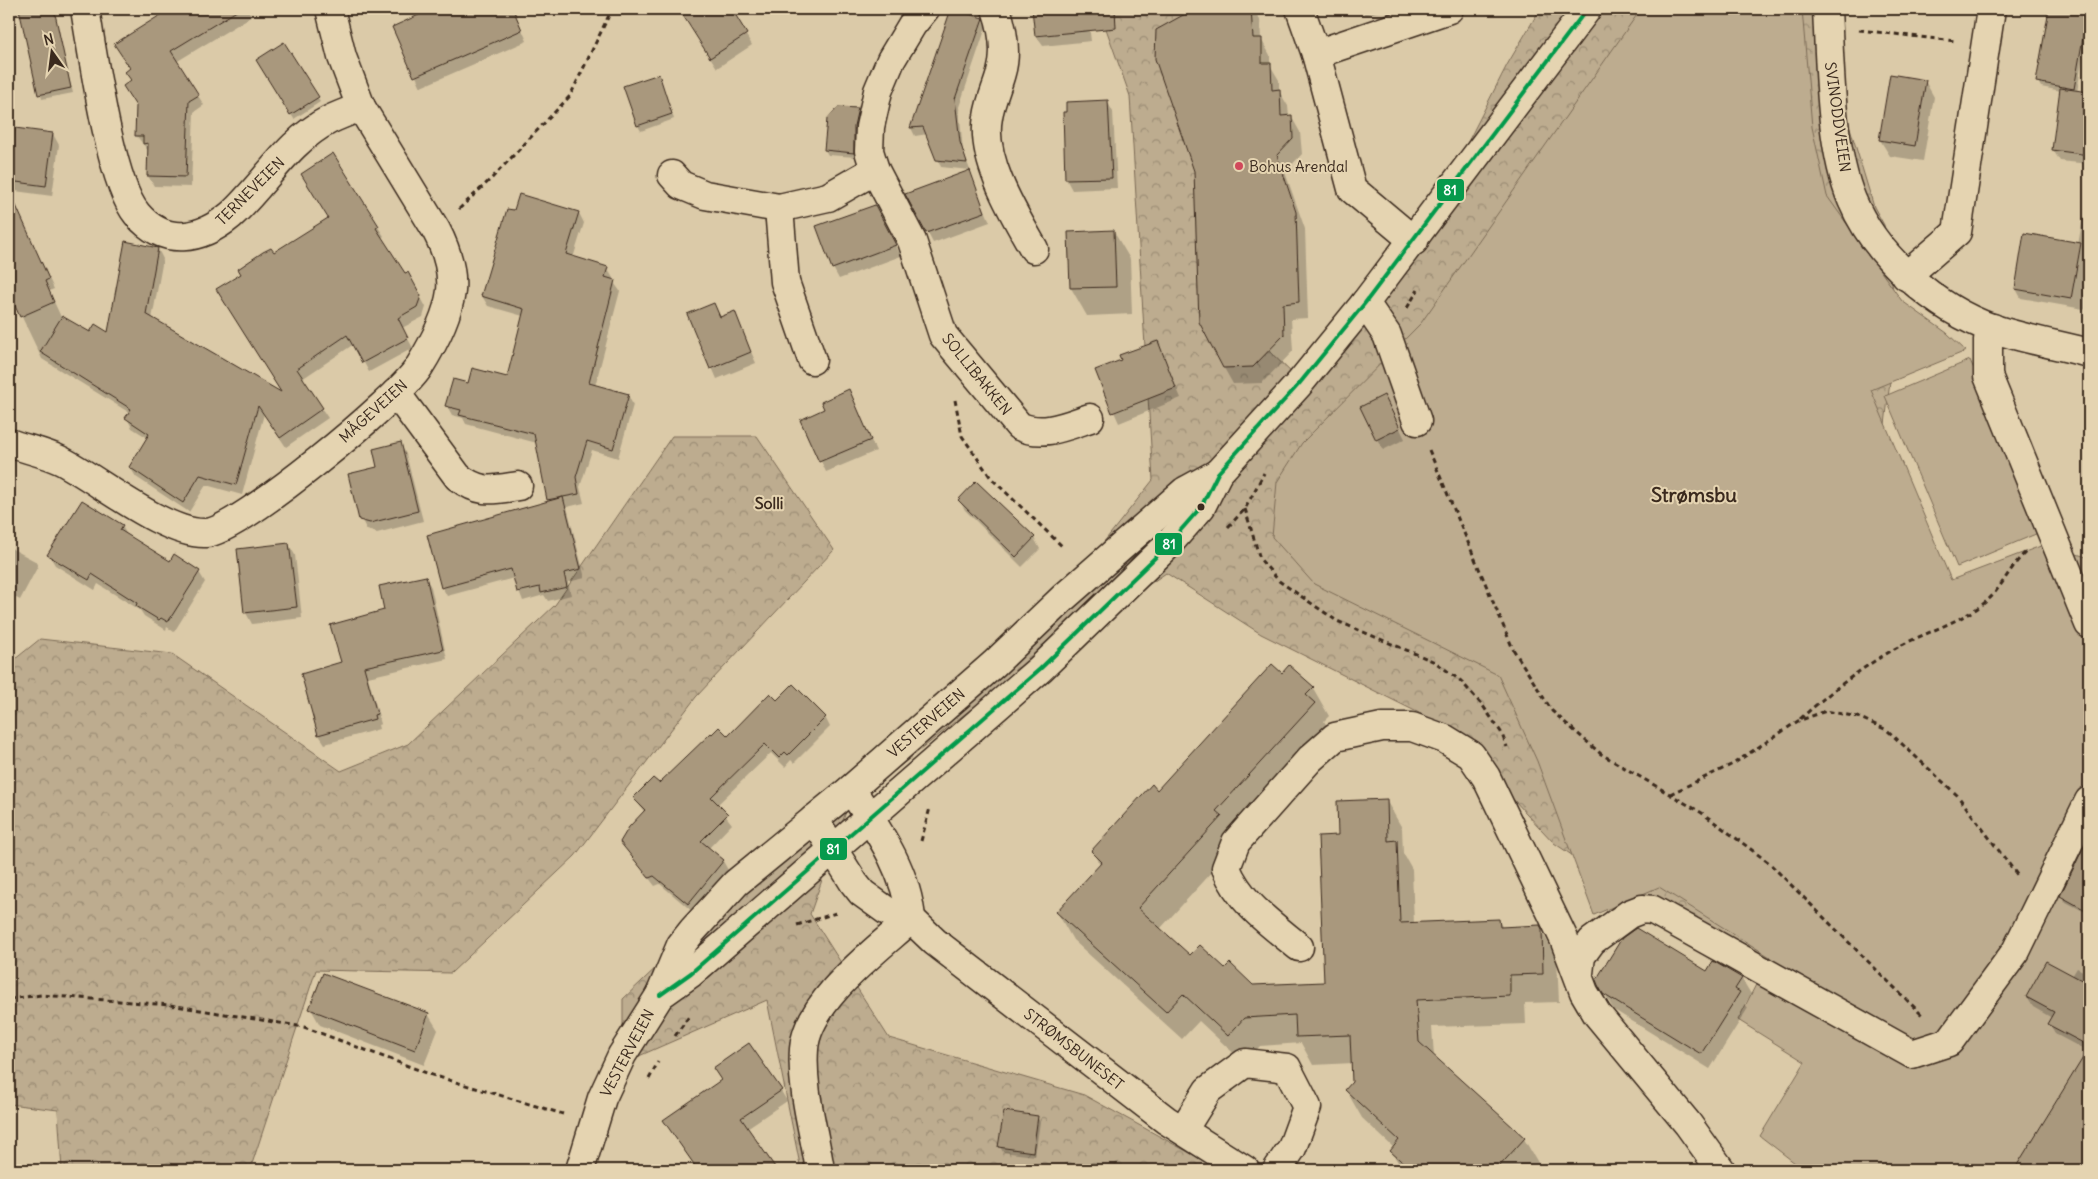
<svg xmlns="http://www.w3.org/2000/svg" width="2098" height="1179" font-family="Delius,sans-serif">
<style>
.forest{fill:url(#forest-crowns);stroke:#7c6b56}
.green{fill:#bdac8f;stroke:#7c6b56}
.shadow{fill:#0003}
.building{fill:#a9987d;stroke:#3b2a1e}
.lines{fill:none;stroke-linecap:round;stroke-linejoin:round}
.minor-casing{stroke:#3b2a1e;stroke-width:31}
.major-casing{stroke:#3b2a1e;stroke-width:31}
.path{stroke:#3b2a1e;stroke-width:3;stroke-dasharray:5 4;stroke-linecap:butt}
.minor{stroke:#e5d4b1;stroke-width:28}
.major{stroke:#e5d4b1;stroke-width:28}
.bus-1-casing{stroke:#e5d4b1;stroke-width:8}
.bus-1{stroke:#069a4c;stroke-width:4}
.poi-dot{fill:#d1495b;stroke:#e5d4b1;stroke-width:2}
.bus-dot{fill:#3b2a1e;stroke:#e5d4b1;stroke-width:2}
.labels{text-anchor:middle;dominant-baseline:central;stroke-width:4;stroke-linejoin:round;paint-order:stroke}
.street-label{font-size:15px;fill:#3b2a1e;stroke:#e5d4b1}
.poi-label{font-size:15px;fill:#3b2a1e;stroke:#e5d4b1;text-anchor:start}
.neighbourhood-label{font-size:16px;font-weight:bold;fill:#3b2a1e;stroke:#e5d4b1}
.district-label{font-size:20px;font-weight:bold;fill:#3b2a1e;stroke:#e5d4b1}
.line-badge{stroke:#e5d4b1;stroke-width:2}
.badge-label{font-size:14px;text-anchor:middle;font-weight:bold;fill:#fff}
</style>
<defs>
<pattern id="forest-crowns" width="20" height="18" patternUnits="userSpaceOnUse" patternTransform="scale(1.25)"><rect width="20" height="18" fill="#bdac8f"/><path d="M2 6a3 3 0 1 1 6 0M12 15a3 3 0 1 1 6 0" fill="none" stroke="#9b8c74"/></pattern>
</defs>
<rect width="100%" height="100%" fill="#dbcaa8"/>
<filter id="ink" filterUnits="userSpaceOnUse"><feTurbulence type="fractalNoise" baseFrequency=".02" numOctaves="2"/><feDisplacementMap in="SourceGraphic" scale="10" xChannelSelector="R" yChannelSelector="G"/><feConvolveMatrix kernelMatrix="1 2 1 2 8 2 1 2 1" color-interpolation-filters="sRGB"/></filter>
<g filter="url(#ink)">
<g class="forest">
<polygon points="1099,9 1190,9 1225,131 1263,345 1298,379 1414,248 1507,65 1540,9 1814,9 1874,207 1884,225 1897,319 1874,522 1881,995 1715,952 1554,843 1445,726 1261,634 1166,573 1002,684 847,809 810,914 889,1038 1084,1095 1221,1170 801,1170 767,1000 623,1063 623,999 915,722 1068,587 1153,480 1130,96"/>
<polygon points="672,436 757,436 834,550 696,697 575,856 451,973 316,970 250,1170 62,1170 58,1110 9,1104 9,664 40,639 172,654 341,771 408,744 555,605"/>
</g>
<g class="green">
<polygon points="1641,9 1802,9 1812,127 1827,196 1902,301 1947,333 1966,351 1871,390 1951,580 2046,544 2089,558 2089,1170 1804,1170 1760,1136 1805,1062 1738,1020 1770,957 1659,887 1594,915 1537,761 1498,675 1314,584 1272,537 1277,482 1302,443 1421,323"/>
<polygon points="1970,360 2043,531 1957,567 1885,396"/>
</g>
<g class="shadow">
<polygon points="9,9 15,9 9,17"/>
<polygon points="20,9 59,39 73,93 42,99"/>
<polygon points="164,9 247,9 252,16 176,62 204,105 194,112 191,187 154,186 148,176 149,152 136,135 137,107 131,69 166,13"/>
<polygon points="435,9 513,9 527,41 421,87 393,28"/>
<polygon points="684,9 730,9 752,45 717,68 681,11"/>
<polygon points="952,9 982,19 986,27 959,107 963,151 970,170 941,167 928,134 915,136 911,128"/>
<polygon points="1034,9 1087,9 1091,41 1043,46 1036,36"/>
<polygon points="1196,9 1253,9 1260,20 1261,39 1270,55 1270,65 1279,80 1279,91 1288,106 1289,116 1291,116 1300,132 1302,154 1285,172 1305,229 1308,318 1291,319 1293,351 1262,383 1233,384 1224,368 1195,171 1157,31"/>
<polygon points="1361,9 1387,9 1365,15"/>
<polygon points="2051,9 2089,9 2089,21 2077,92 2089,93 2089,164 2060,161 2053,150 2061,91 2041,87 2038,82"/>
<polygon points="284,44 320,102 294,119 258,61"/>
<polygon points="659,76 674,119 641,131 638,126"/>
<polygon points="1925,81 1934,97 1923,161 1890,156 1880,140"/>
<polygon points="1107,101 1113,112 1117,188 1072,190 1066,179 1064,113"/>
<polygon points="857,110 860,115 857,132 856,157 828,155 825,150"/>
<polygon points="16,130 53,134 59,145 52,196 15,191 9,181"/>
<polygon points="333,155 378,227 384,236 381,238 404,275 413,283 426,307 423,317 402,328 413,348 369,372 354,344 302,379 328,418 286,447 264,414 242,495 206,485 189,512 136,477 130,467 148,438 132,428 127,418 130,413 42,359 9,290 9,229 23,223 54,289 49,291 61,317 91,334 108,334 158,249 163,259 152,319 284,395 274,254 330,218"/>
<polygon points="969,172 990,222 933,243 907,194"/>
<polygon points="579,213 584,223 573,258 607,268 613,278 612,280 620,291 595,386 628,395 633,405 618,458 592,450 580,487 584,503 567,507 585,578 568,582 571,595 548,601 544,595 523,601 514,578 447,596 442,587 549,502 537,443 466,424 463,418 452,415 447,406 469,385 507,379 523,316 488,306 482,296"/>
<polygon points="881,217 901,256 839,279 833,268"/>
<polygon points="2083,217 2089,218 2089,310 2021,298 2016,289 2077,250"/>
<polygon points="1114,232 1130,259 1132,314 1087,316 1071,288"/>
<polygon points="714,304 721,318 734,313 756,363 717,379 689,314"/>
<polygon points="1157,342 1181,398 1119,423 1096,371 1123,361"/>
<polygon points="848,390 876,451 826,472 802,420 825,410"/>
<polygon points="1384,396 1405,439 1383,450 1377,439"/>
<polygon points="400,444 406,454 423,521 377,533 367,530 361,519 379,468"/>
<polygon points="976,483 1034,538 1040,549 1022,567 965,510 959,500"/>
<polygon points="122,526 128,537 171,563 199,572 205,582 174,632 167,627 166,630 144,616 140,610 98,584 95,590 55,565 49,555"/>
<polygon points="289,545 295,555 302,618 252,624 246,613 239,550"/>
<polygon points="9,547 35,561 38,566 20,600 9,594"/>
<polygon points="425,577 431,587 447,659 368,677 381,724 378,725 379,729 325,744 319,735 303,674 342,663"/>
<polygon points="1282,675 1313,688 1329,716 1324,721 1330,731 1237,845 1160,929 1190,957 1226,970 1253,986 1326,983 1340,836 1386,800 1402,828 1403,853 1412,869 1414,924 1498,920 1503,928 1539,927 1557,958 1559,1002 1525,1003 1526,1024 1432,1027 1434,1056 1524,1139 1540,1166 1537,1170 1403,1170 1391,1151 1394,1148 1362,1118 1346,1090 1353,1082 1353,1063 1313,1065 1301,1043 1260,1046 1244,1063 1199,1021 1182,1039 1073,940 1057,912 1100,865 1092,851"/>
<polygon points="777,702 825,717 830,727 794,763 791,760 785,767 771,753 717,805 732,824 708,849 723,861 728,870 693,912 660,884 655,886 621,842 645,813 634,798 728,738"/>
<polygon points="2078,862 2089,868 2089,914 2064,901 2062,896"/>
<polygon points="2077,968 2087,973 2089,969 2089,1052 2055,1034 2049,1024 2052,1018 2033,1007 2027,997 2072,976"/>
<polygon points="1707,973 1742,979 1751,994 1745,1004 1748,1008 1710,1069 1614,1010 1599,985"/>
<polygon points="311,1009 428,1014 438,1030 424,1065 320,1025"/>
<polygon points="2075,1074 2089,1083 2089,1170 2016,1170"/>
<polygon points="781,1091 787,1101 747,1128 776,1170 698,1170 670,1130"/>
<polygon points="1037,1117 1040,1122 1035,1156 1003,1152 1000,1147"/>
<polygon points="9,1161 14,1170 9,1170"/>
</g>
<g class="building">
<polygon points="19,9 54,9 71,88 38,95"/>
<polygon points="170,9 240,9 171,51 199,95 189,101 186,177 147,176 148,143 143,144 143,136 135,136 136,106 123,86 131,80 125,72 130,68 114,44"/>
<polygon points="432,9 513,9 522,30 414,77 392,27"/>
<polygon points="679,9 732,9 747,34 710,58"/>
<polygon points="951,9 983,18 955,99 960,142 967,163 936,160 923,127 910,128"/>
<polygon points="1032,9 1115,9 1116,28 1035,36"/>
<polygon points="1194,9 1251,9 1253,38 1262,38 1262,63 1271,63 1272,90 1280,89 1281,116 1292,115 1293,138 1277,155 1296,212 1299,302 1283,304 1284,335 1253,367 1223,368 1199,322 1194,171 1155,59 1156,30"/>
<polygon points="2049,9 2088,9 2074,89 2036,82"/>
<polygon points="284,42 319,97 290,115 256,60"/>
<polygon points="659,74 672,114 637,126 623,86"/>
<polygon points="1890,74 1926,80 1915,146 1879,140"/>
<polygon points="2060,88 2089,92 2089,155 2052,150"/>
<polygon points="1108,100 1112,178 1065,179 1063,112 1066,112 1066,102"/>
<polygon points="838,107 858,108 854,126 854,153 824,150 827,119"/>
<polygon points="15,128 53,133 46,186 9,181"/>
<polygon points="333,153 379,226 376,228 405,273 408,272 421,296 417,307 398,318 408,338 362,363 347,335 297,369 323,408 280,438 258,406 236,485 200,475 183,503 129,467 149,434 125,418 131,409 40,352 62,316 90,332 95,324 108,332 125,241 158,248 146,314 281,392 216,289 241,274 238,269 263,252 271,248 274,252 328,218 301,174"/>
<polygon points="970,170 985,212 926,233 905,194"/>
<polygon points="9,190 49,279 45,281 54,302 20,317 9,293"/>
<polygon points="519,194 579,212 566,254 608,267 605,277 615,280 589,383 629,394 613,449 587,441 576,477 579,494 547,500 534,434 459,415 461,410 445,406 453,379 468,383 472,368 507,377 524,309 481,296 507,209 514,210"/>
<polygon points="875,205 896,245 832,269 816,226"/>
<polygon points="1114,230 1116,287 1070,288 1068,232"/>
<polygon points="2024,233 2081,243 2071,299 2015,289"/>
<polygon points="714,303 720,317 735,311 751,352 710,369 687,314"/>
<polygon points="1158,341 1176,388 1112,413 1095,370 1121,360 1119,355"/>
<polygon points="849,389 871,440 819,462 800,420 824,409 821,402"/>
<polygon points="1384,395 1400,428 1376,440 1360,407"/>
<polygon points="401,442 418,511 370,523 359,520 348,474 377,467 373,449"/>
<polygon points="976,481 1035,537 1016,557 958,500"/>
<polygon points="563,497 581,569 564,573 567,587 541,593 540,587 517,592 511,569 441,588 427,535"/>
<polygon points="82,500 123,525 120,530 170,561 174,554 200,571 168,622 161,618 159,620 136,606 137,603 92,574 89,580 47,555"/>
<polygon points="289,543 297,607 244,613 237,549"/>
<polygon points="426,576 443,650 364,667 377,714 374,715 375,719 318,735 301,674 341,662 330,625 384,610 379,586"/>
<polygon points="1272,664 1282,673 1289,665 1314,687 1306,695 1315,703 1216,811 1222,816 1138,908 1190,955 1200,945 1225,968 1230,963 1253,985 1324,982 1318,836 1338,835 1337,801 1387,799 1388,841 1397,840 1400,923 1499,919 1500,927 1540,925 1542,929 1543,974 1510,975 1510,996 1416,1000 1419,1042 1525,1138 1496,1170 1411,1170 1390,1151 1399,1140 1345,1090 1352,1082 1350,1035 1296,1037 1295,1015 1244,1018 1228,1036 1183,994 1166,1012 1056,912 1102,862 1091,851 1152,784 1157,790"/>
<polygon points="793,684 826,717 788,755 785,752 779,758 765,744 711,797 728,814 701,841 724,860 688,904 654,876 649,878 620,842 629,827 645,810 633,798 653,778 659,783 711,733 712,734 719,727 728,736 770,693 777,700"/>
<polygon points="2089,836 2089,912 2060,896"/>
<polygon points="1636,928 1707,971 1713,961 1742,978 1735,989 1740,992 1701,1054 1603,994 1598,985 1596,980 1622,938"/>
<polygon points="2046,961 2089,984 2089,1046 2047,1024 2054,1012 2026,997"/>
<polygon points="323,973 429,1013 415,1050 309,1009"/>
<polygon points="749,1043 782,1090 741,1118 777,1170 698,1170 663,1120 721,1080 713,1068"/>
<polygon points="2089,1048 2089,1170 2014,1170"/>
<polygon points="1004,1111 1038,1116 1033,1152 998,1147"/>
</g>
<g class="lines">
<defs>
<g id="minor">
<path d="M85 9C93 55 110 182 137 214 165 247 201 240 231 215 264 185 288 141 329 120 339 115 350 111 361 107"/>
<path d="M925 9 912 25 891 60 878 91 870 127 869 151 875 170 912 241 943 335 1019 426C1043 437 1066 426 1090 418"/>
<path d="M996 9C1003 29 1007 52 1001 73 997 88 990 102 988 117 980 159 1014 214 1034 249"/>
<polyline points="1300,9 1316,54 1352,189 1414,241"/>
<path d="M1827 9C1830 65 1830 148 1852 200 1876 257 1936 309 1994 329 2025 339 2058 345 2089 353"/>
<polyline points="1316,54 1449,9"/>
<polyline points="672,175 681,185 705,195 779,208 828,197 875,170"/>
<polyline points="779,208 785,282 812,360"/>
<polyline points="1906,276 1957,232 1991,9"/>
<polyline points="1365,303 1387,335 1417,421"/>
<polyline points="1993,328 1988,340 1988,376 2089,624"/>
<path d="M396 393 458 477C481 494 492 490 518 486"/>
<path d="M9 443C26 449 46 453 62 461 99 480 165 535 206 533 239 531 400 398 419 367 432 346 448 316 451 291 453 269 446 249 436 230L361 107 342 57 330 9"/>
<path d="M851 789C877 829 907 871 911 919"/>
<polyline points="814,819 854,883 862,893 887,911 911,919 935,942 1166,1120 1245,1170"/>
<path d="M1299 947C1271 924 1240 903 1226 868L1236 842 1310 759 1335 737 1382 727H1412L1445 739 1471 755 1486 777 1564 939 1584 992 1597 1014 1688 1124 1721 1170"/>
<polyline points="1579,973 1581,956 1592,941 1629,914 1642,909 1653,910 1912,1054 1949,1042 2016,951 2089,801"/>
<polyline points="1183,1130 1208,1090 1245,1063 1287,1068 1307,1107 1292,1148 1277,1170"/>
<path d="M820 1170C814 1131 801 1089 804 1049 807 1001 877 950 911 919"/>
</g>
<g id="major">
<polyline points="660,995 691,973 1040,669 1165,548 1201,507 1218,473 1299,384 1365,303 1587,9"/>
<polyline points="580,1170 602,1098 622,1055 660,995 681,945 693,930 736,883 851,789 994,664 1063,598 1185,491 1218,473"/>
</g>
</defs>
<use href="#minor" class="minor-casing"/>
<use href="#major" class="major-casing"/>
<g class="path">
<polyline points="1859,30 1955,41"/>
<polyline points="459,209 492,178 570,96 612,9"/>
<polyline points="1407,308 1418,290"/>
<polyline points="955,400 962,436 991,478 1064,548"/>
<polyline points="1429,450 1513,649 1552,711 1601,754 1702,813 1768,862 1924,1017"/>
<polyline points="1245,509 1260,559 1279,581 1337,621 1435,662 1461,681 1483,706 1501,732 1507,747"/>
<polyline points="2082,523 2089,514"/>
<polyline points="1228,527 1245,509 1264,473"/>
<path d="M1800 719C1830 692 1862 667 1898 647 1924 633 1968 619 1989 599 2004 584 2011 565 2027 551"/>
<polyline points="1670,794 1733,764 1798,721 1826,711 1858,717 1887,730 1957,795 2018,876"/>
<polyline points="921,841 930,808"/>
<polyline points="797,925 836,913"/>
<polyline points="9,999 41,995 170,1005 304,1027 432,1075 563,1114"/>
<polyline points="675,1036 690,1015"/>
<polyline points="649,1079 658,1062"/>
</g>
<use href="#minor" class="minor"/>
<use href="#major" class="major"/>
<defs>
<polyline id="bus-1" points="660,995 691,973 1040,669 1165,548 1201,507 1218,473 1299,384 1365,303 1587,9"/>
</defs>
<use href="#bus-1" class="bus-1-casing"/>
<use href="#bus-1" class="bus-1"/>
</g>
</g>
<circle class="poi-dot" cx="1239" cy="166" r="5"/>
<circle class="bus-dot" cx="1201" cy="507" r="4.5"/>
<g class="labels">
<g class="street-label">
<text transform="translate(1838 117) rotate(82)">SVINODDVEIEN</text>
<text transform="translate(250 191) rotate(-45)">TERNEVEIEN</text>
<text transform="translate(977 374) rotate(51)">SOLLIBAKKEN</text>
<text transform="translate(373 411) rotate(-42)">MÅGEVEIEN</text>
<text transform="translate(926 723) rotate(-41)">VESTERVEIEN</text>
<text transform="translate(1074 1049) rotate(38)">STRØMSBUNESET</text>
<text transform="translate(627 1053) rotate(-62)">VESTERVEIEN</text>
</g>
<g class="poi-label">
<text x="1249" y="166">Bohus Arendal</text>
</g>
<g class="neighbourhood-label">
<text x="769" y="503">Solli</text>
</g>
<g class="district-label">
<text x="1694" y="494">Strømsbu</text>
</g>
</g>
<g class="line-badge">
<rect x="1436" y="178" width="29" height="24" rx="5" fill="#069a4c"/>
<rect x="1154" y="532" width="29" height="24" rx="5" fill="#069a4c"/>
<rect x="819" y="837" width="29" height="24" rx="5" fill="#069a4c"/>
</g>
<g class="badge-label">
<text x="1450" y="195">81</text>
<text x="1169" y="549">81</text>
<text x="833" y="854">81</text>
</g>
<rect width="2098" height="1179" fill="none" stroke="#e5d4b1" stroke-width="30"/>
<rect x="15" y="15" width="2068" height="1149" fill="none" stroke="#3b2a1e" stroke-width="2" filter="url(#ink)"/>
<g transform="translate(52 52) rotate(346)" stroke="#e5d4b1" stroke-width="4" paint-order="stroke">
<path d="M0-4L9 19L0 12L-9 19Z" fill="#3b2a1e"/>
<text y="-8" font-size="14" font-weight="bold" text-anchor="middle" fill="#3b2a1e">N</text>
</g>
</svg>
